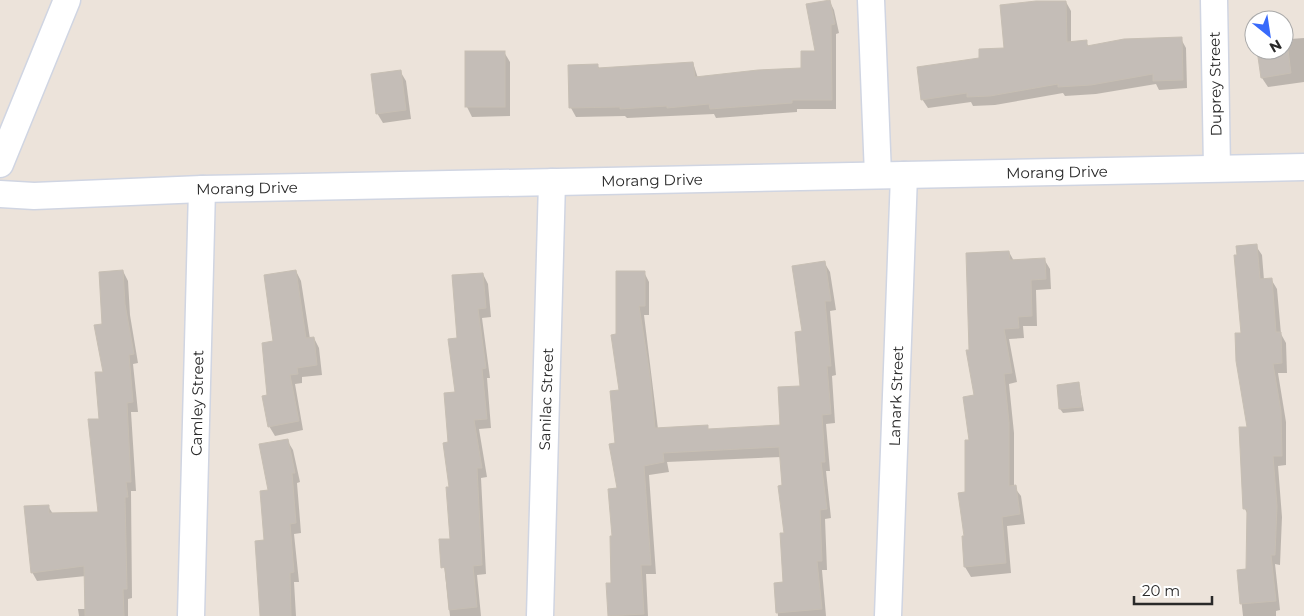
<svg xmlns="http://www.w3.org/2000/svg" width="1304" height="616" font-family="Montserrat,sans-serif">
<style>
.shadow{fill:#0003}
.building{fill:#c4bdb7;stroke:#c7bfb4}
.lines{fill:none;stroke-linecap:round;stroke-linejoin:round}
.minor-casing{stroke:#d0d5e2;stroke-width:29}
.minor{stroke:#fff;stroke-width:26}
.labels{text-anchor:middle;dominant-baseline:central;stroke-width:4;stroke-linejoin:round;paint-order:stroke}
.street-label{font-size:15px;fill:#292929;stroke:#fff}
</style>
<rect width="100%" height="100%" fill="#ece3da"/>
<g class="shadow">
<polygon points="829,0 834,10 839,33 836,34 836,109 797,109 797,112 716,118 714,114 627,118 625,116 576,117 571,108 569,66 597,65 600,69 693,63 698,78 802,69 817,52"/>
<polygon points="1066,2 1071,11 1071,43 1086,42 1089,47 1181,39 1186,48 1187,88 1159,90 1156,84 1096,94 1065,96 1063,93 995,105 973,106 971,102 928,108 922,99 980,59 1005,49"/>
<polygon points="1284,27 1290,39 1304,38 1304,82 1268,87 1262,78 1258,50 1284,50"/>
<polygon points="504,52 510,62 510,116 472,117 467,107"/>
<polygon points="400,71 406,81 411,119 383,123 377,113"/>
<polygon points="1256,246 1262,255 1264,280 1271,279 1277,289 1281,334 1286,343 1287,373 1278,373 1286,422 1286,465 1278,466 1282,517 1280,565 1275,564 1280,610 1276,611 1276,616 1243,616 1238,571 1247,571 1248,515 1245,509 1241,470 1248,428 1242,334"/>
<polygon points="1009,252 1014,261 1044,259 1050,269 1051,289 1036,290 1037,326 1023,326 1024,338 1009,339 1017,382 1009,384 1014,433 1014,487 1021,496 1025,524 1007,526 1011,573 971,577 965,567 965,537 970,441 976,396 971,351"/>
<polygon points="824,262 830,272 836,310 830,311 836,375 832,376 835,423 826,424 830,471 826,471 831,518 825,519 827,570 822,570 826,616 778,616 775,584 784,583 786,534 781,457 667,462 669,472 649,475 656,574 646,574 648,616 610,616 607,584 612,584 618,489 616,444 621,391 617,335 644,272 649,282 649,315 644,315 658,429 707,427 709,430 782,426 801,387 803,332"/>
<polygon points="123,271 128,281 130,315 138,363 133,364 138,412 131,412 136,491 131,491 132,598 128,599 128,616 79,616 78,609 86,609 86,576 37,581 32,572 48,506 53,514 99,514 100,420 105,373 103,325"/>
<polygon points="296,271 301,281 310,339 314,338 319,348 322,375 302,377 302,383 295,384 303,430 275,436 269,426 269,396 274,343"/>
<polygon points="483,274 488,284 491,317 482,318 490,378 487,378 491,428 479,429 487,477 481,478 486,574 477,575 481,616 450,616 441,541 451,540 450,443 457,393 458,339"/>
<polygon points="1079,384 1084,411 1063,413 1060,409"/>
<polygon points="287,440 293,450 300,482 297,483 301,533 294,534 299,582 294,582 296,616 261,616 269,491"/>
</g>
<g class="building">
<polygon points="830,0 835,24 831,25 832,100 792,100 792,103 710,109 709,104 667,108 667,106 620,109 620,107 569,108 568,65 598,64 598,68 693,62 695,77 758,70 801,68 801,51 815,51 806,4"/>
<polygon points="1036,1 1066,1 1067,42 1087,40 1087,46 1124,39 1182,37 1183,80 1153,81 1153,74 1091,85 1058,87 1058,84 990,96 967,97 967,93 921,100 917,67 979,58 979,49 1004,48 1000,5"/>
<polygon points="1257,50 1288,50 1291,73 1261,78"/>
<rect x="465" y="51" width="40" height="56"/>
<polygon points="401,70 406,110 376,114 371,74"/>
<polygon points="1257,244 1260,279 1272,278 1276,332 1281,332 1282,363 1273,364 1281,411 1282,456 1273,456 1277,506 1275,555 1271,555 1276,601 1240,604 1237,570 1246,569 1247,509 1243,509 1239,427 1247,427 1236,361 1235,333 1241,333 1234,255 1237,255 1236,246"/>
<polygon points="1009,251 1010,260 1045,258 1046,279 1031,280 1032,316 1018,317 1019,328 1004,329 1012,373 1004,374 1009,422 1009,486 1016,485 1020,514 1002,517 1006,563 964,567 962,536 964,536 958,493 965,492 965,440 969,440 963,397 974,395 966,350 969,350 966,253"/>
<polygon points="825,261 831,301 825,301 831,366 827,366 831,414 822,415 825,462 821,462 827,509 820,510 822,561 817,561 822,609 776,613 774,583 783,582 780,533 784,533 778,486 782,485 779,447 663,453 664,462 644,466 651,565 641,565 644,614 608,616 606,583 611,583 610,536 612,536 608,489 617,488 609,444 615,443 610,391 619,390 611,335 616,334 616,271 645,271 645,306 639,306 650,375 655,428 708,425 708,429 780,425 778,387 800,386 795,332 802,331 792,266"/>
<polygon points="123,270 125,304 134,354 129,355 133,402 127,403 131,482 126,482 128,497 125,497 127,589 123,589 124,616 85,616 84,566 31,573 24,506 49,505 49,513 98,512 88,419 99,419 95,372 103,372 94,325 102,324 99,272"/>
<polygon points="296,270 306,338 314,337 317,365 297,368 298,374 290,375 299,421 268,427 262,396 267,395 262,343 273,341 264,275"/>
<polygon points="483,273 486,308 478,309 486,368 482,369 487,419 474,420 482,468 477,468 482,565 473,566 477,607 449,610 445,567 441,568 439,539 450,539 446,487 449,487 443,443 448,442 444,393 455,392 448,339 457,338 452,275"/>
<polygon points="1079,382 1082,407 1059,409 1057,385"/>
<polygon points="288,439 295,473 292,473 296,523 290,524 294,572 290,573 291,616 260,616 255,541 264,540 260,491 268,490 259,444"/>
</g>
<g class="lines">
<defs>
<g id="minor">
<polyline points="871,0 878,175"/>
<polyline points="1214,0 1217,168"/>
<polyline points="0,164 67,0"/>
<polyline points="0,194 34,196 202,189 1304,167"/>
<polyline points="191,616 202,189"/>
<polyline points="540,616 552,182"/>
<polyline points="888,616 904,175"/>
</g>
</defs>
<use href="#minor" class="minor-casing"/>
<use href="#minor" class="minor"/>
</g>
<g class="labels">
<g class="street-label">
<text transform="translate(1215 84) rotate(-91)">Duprey Street</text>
<text transform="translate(1057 172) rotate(-1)">Morang Drive</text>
<text transform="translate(652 180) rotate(-1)">Morang Drive</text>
<text transform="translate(247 188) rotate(-1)">Morang Drive</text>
<text transform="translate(896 396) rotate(-88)">Lanark Street</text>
<text transform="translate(546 399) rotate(-88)">Sanilac Street</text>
<text transform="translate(197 403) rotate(-89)">Camley Street</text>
</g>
</g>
<g transform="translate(1269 35) rotate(150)"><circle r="24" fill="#ffffff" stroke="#a9a9a9"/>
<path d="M0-4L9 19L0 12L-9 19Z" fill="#386afb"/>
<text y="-8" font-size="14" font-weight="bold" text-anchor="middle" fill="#292929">N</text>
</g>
<path d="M1134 596v8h78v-8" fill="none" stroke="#292929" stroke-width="2.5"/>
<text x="1142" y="596" font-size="15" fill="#292929" stroke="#ffffff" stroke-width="4" paint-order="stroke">20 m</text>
</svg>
